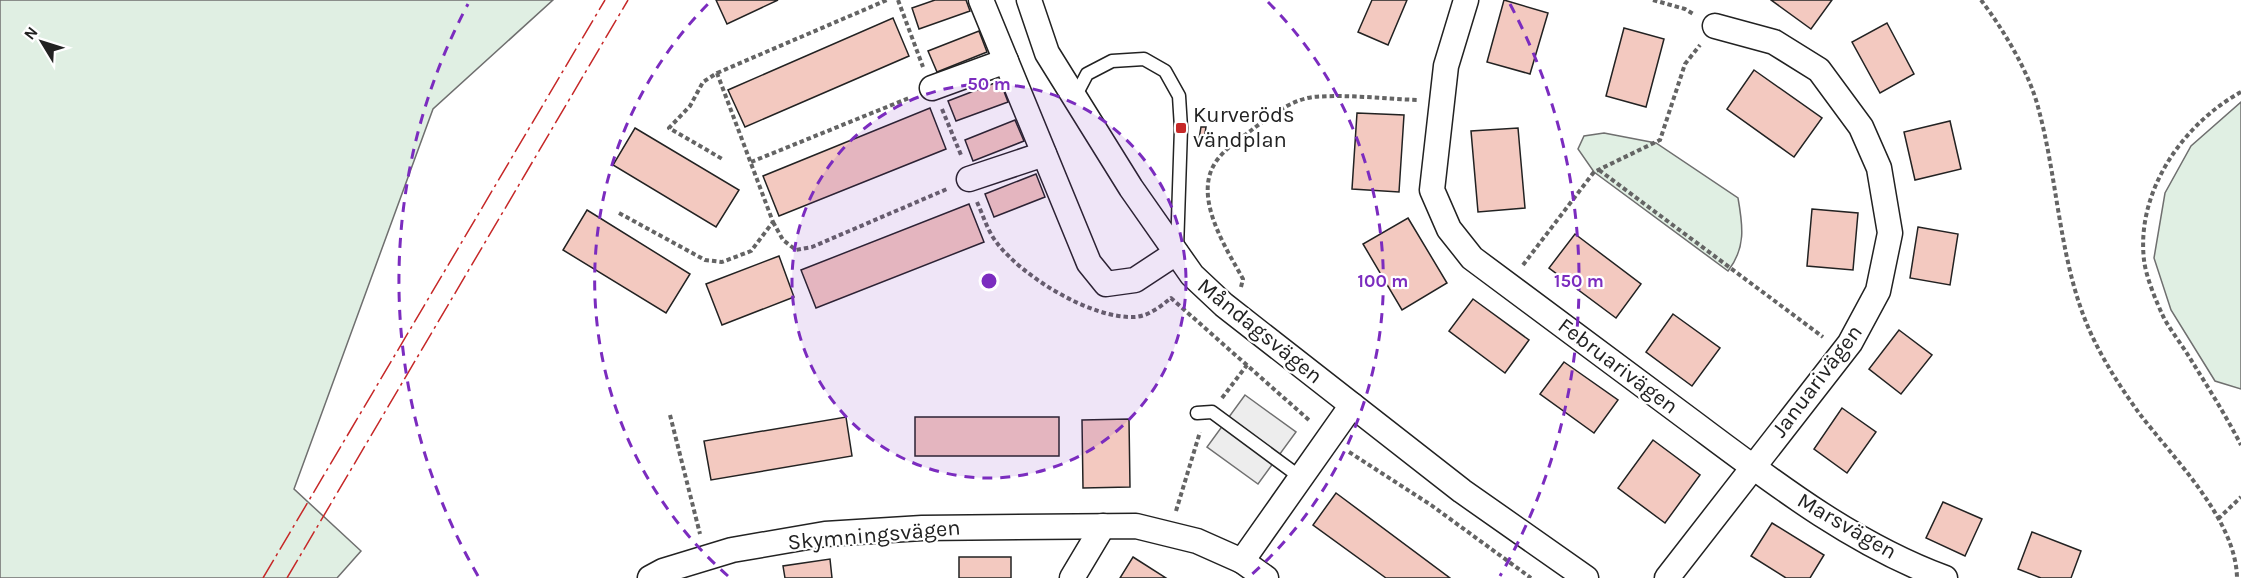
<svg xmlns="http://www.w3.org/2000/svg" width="2241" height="578" font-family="Karla,sans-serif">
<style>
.green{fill:#e0efe3;stroke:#6f6f6f;stroke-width:1.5}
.parking{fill:#ededed;stroke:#6f6f6f;stroke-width:1.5}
.building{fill:#f3c9c0;stroke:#222;stroke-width:1.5}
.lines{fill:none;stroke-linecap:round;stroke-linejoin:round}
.lane-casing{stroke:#222;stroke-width:15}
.street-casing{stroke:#222;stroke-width:27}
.path{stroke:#646464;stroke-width:4;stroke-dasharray:4.5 3;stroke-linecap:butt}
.lane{stroke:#fff;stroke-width:12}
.street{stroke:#fff;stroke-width:24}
.power{stroke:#c62828;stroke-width:1.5;stroke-dasharray:21 4.5 3 4.5;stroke-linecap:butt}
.ring{fill:none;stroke:#7b2cbf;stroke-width:3;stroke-dasharray:10 8}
.poi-dot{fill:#c62828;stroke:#fff;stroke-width:2}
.labels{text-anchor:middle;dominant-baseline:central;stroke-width:4.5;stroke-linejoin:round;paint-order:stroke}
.poi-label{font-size:22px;fill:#222;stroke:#fff;text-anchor:start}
.street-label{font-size:22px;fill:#222;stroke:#fff}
.centre{fill:#7b2cbf;stroke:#fff;stroke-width:3}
.ring-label{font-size:18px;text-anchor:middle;font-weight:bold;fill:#7b2cbf;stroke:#fff;stroke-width:4.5;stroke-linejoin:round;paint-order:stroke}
</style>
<rect width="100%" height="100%" fill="#fff"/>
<g class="green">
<polygon points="0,0 553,0 433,109 294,489 361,551 337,578 0,578"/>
<polygon points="2241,102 2241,389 2215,381 2171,310 2154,258 2165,193 2191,146"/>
<path d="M1604 133 1656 143 1738 198C1743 226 1746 248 1728 271L1594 172 1578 149 1584 136Z"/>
</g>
<polygon class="parking" points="1245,395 1296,432 1258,484 1207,447"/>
<g class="building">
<polygon points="716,0 778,0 727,24"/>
<polygon points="935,0 966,0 970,11 919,29 912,8"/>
<polygon points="1372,0 1407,0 1388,45 1358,32"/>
<polygon points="1504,0 1548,13 1530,74 1487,62"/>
<polygon points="1771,0 1832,0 1811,29"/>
<polygon points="893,18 909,56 745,127 728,90"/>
<polygon points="1887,23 1914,74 1880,93 1852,42"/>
<polygon points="1624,28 1664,39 1646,107 1606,96"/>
<polygon points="979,31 987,52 937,72 928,51"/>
<polygon points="1754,70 1822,118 1794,157 1727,109"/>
<polygon points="1000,81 1008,102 956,121 948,101"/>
<polygon points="930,108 946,149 779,216 763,176"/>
<polygon points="1357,113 1404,115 1399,192 1352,189"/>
<polygon points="1015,120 1024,141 973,161 965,140"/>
<polygon points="1950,121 1961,169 1915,180 1904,132"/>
<polygon points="1201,127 1206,127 1204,139 1199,139"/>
<polygon points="635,128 739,190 716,227 613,165"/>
<polygon points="1518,128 1525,208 1478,212 1471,131"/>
<polygon points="1036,174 1045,197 994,217 985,194"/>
<polygon points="969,204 984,242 816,308 801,270"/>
<polygon points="1812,209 1858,213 1853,270 1807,266"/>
<polygon points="587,210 690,274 666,313 563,250"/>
<polygon points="1408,218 1447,283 1402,310 1363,244"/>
<polygon points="1918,227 1958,234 1950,285 1910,278"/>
<polygon points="1575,234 1641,284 1616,318 1549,268"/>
<polygon points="779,256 794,297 722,325 706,284"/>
<polygon points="1473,299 1529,340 1505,373 1449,331"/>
<polygon points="1673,314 1720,348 1692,386 1646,352"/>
<polygon points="1899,330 1932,355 1901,394 1869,369"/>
<polygon points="1564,362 1618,400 1594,433 1540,394"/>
<polygon points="1842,408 1876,432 1847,473 1814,449"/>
<polygon points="846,417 852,456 711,480 704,441"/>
<rect x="915" y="417" width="144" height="39"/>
<polygon points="1129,419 1130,487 1083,488 1082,420"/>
<polygon points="1653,440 1700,475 1665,523 1618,488"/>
<polygon points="1336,493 1450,578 1386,578 1313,525"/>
<polygon points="1943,502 1982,519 1965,556 1926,538"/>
<polygon points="1772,523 1824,555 1810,578 1786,578 1751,556"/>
<polygon points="2032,532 2081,551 2071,578 2041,578 2018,569"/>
<rect x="959" y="557" width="52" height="21"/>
<polygon points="1133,557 1166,578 1120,578"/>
<polygon points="830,559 832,578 785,578 783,566"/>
</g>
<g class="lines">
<defs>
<g id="lane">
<polyline points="1075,97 1087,74 1112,61 1144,59 1165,71 1179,96 1181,128 1177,249"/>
<polyline points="1197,413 1212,412 1300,477"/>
</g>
<g id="street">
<polyline points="981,0 1089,263 1106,284 1135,280 1176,253"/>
<polyline points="1029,0 1047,53 1131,188 1192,275 1224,305 1462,491 1586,578"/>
<path d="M1466 0 1446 66 1432 190 1449 229 1472 258C1545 312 1618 366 1691 421 1770 480 1852 544 1945 578"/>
<polyline points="932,88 1006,61"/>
<polyline points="969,179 1044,154"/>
<polyline points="1242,561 1266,578"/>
<polyline points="650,578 663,571 732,550 825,534 922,528 1136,526 1197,541 1242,561 1352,405"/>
<polyline points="1072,578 1103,526"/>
<polyline points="1667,578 1850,343 1878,291 1890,233 1879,168 1861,127 1819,70 1774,42 1715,26"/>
</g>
</defs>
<use href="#lane" class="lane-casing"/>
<use href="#street" class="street-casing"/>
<g class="path">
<polyline points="898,0 923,67"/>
<polyline points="1653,0 1685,9 1695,15"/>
<path d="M1981 0C2003 29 2029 72 2038 107 2059 183 2059 269 2094 340 2106 365 2123 391 2139 413 2173 458 2236 519 2237 578"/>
<polyline points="717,73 887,0"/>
<path d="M2241 92C2183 124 2136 191 2144 260 2146 277 2156 301 2163 316 2170 330 2180 342 2188 355 2206 384 2225 414 2241 445"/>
<polyline points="942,109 961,155"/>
<polyline points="751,162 909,98"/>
<polyline points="1599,170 1823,337"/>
<path d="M977 202C983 215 988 232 997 243 1023 277 1091 319 1135 317 1149 316 1161 306 1171 298L1310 421"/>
<polyline points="619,213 705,260 722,262 751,251 773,222 717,73 703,82 690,106 669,128 724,160"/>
<polyline points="773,222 783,240 796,250 812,247 947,189"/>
<polyline points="1523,265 1594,172 1660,140 1685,64 1700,45"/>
<path d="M1241 287 1243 279C1226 248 1193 198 1215 163 1224 149 1240 139 1253 129 1270 116 1291 100 1313 97 1347 94 1385 99 1419 100"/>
<polyline points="1222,398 1247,365"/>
<polyline points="670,415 700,534"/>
<polyline points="1349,452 1431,505 1531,578"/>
<polyline points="1176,511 1200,432"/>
<polyline points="2218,519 2241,497"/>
</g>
<use href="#lane" class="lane"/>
<use href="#street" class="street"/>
<g class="power">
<polyline points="263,578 605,0"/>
<polyline points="287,578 628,0"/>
</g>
</g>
<circle cx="989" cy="281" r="197" fill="#7b2cbf" fill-opacity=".12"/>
<g class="ring">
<circle cx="989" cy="281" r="197"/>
<path d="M728 576A394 394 0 0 1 710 2M1268 2A394 394 0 0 1 1250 576"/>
<path d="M478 576A590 590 0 0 1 468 4M1510 4A590 590 0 0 1 1500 576"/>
</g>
<rect class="poi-dot" x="1175" y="122" width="12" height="12" rx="3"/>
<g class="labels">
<g class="poi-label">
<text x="1193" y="115">Kurveröds<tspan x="1193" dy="25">vändplan</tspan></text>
</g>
<g class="street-label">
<text transform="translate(1260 331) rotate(39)">Måndagsvägen</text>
<text transform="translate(1618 366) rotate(37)">Februarivägen</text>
<text transform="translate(1817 381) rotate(-53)">Januarivägen</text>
<text transform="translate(1847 526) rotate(30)">Marsvägen</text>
<text transform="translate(874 535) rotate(-5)">Skymningsvägen</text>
</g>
</g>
<circle cx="989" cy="281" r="9" class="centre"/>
<g class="ring-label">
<text x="989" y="90">50 m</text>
<text x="1383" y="287">100 m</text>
<text x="1579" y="287">150 m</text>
</g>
<g transform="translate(42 42) rotate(308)" stroke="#ffffff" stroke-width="4.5" paint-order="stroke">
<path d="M0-4.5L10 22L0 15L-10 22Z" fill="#222222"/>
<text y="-9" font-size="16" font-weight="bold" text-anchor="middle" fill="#222222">N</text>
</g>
</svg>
